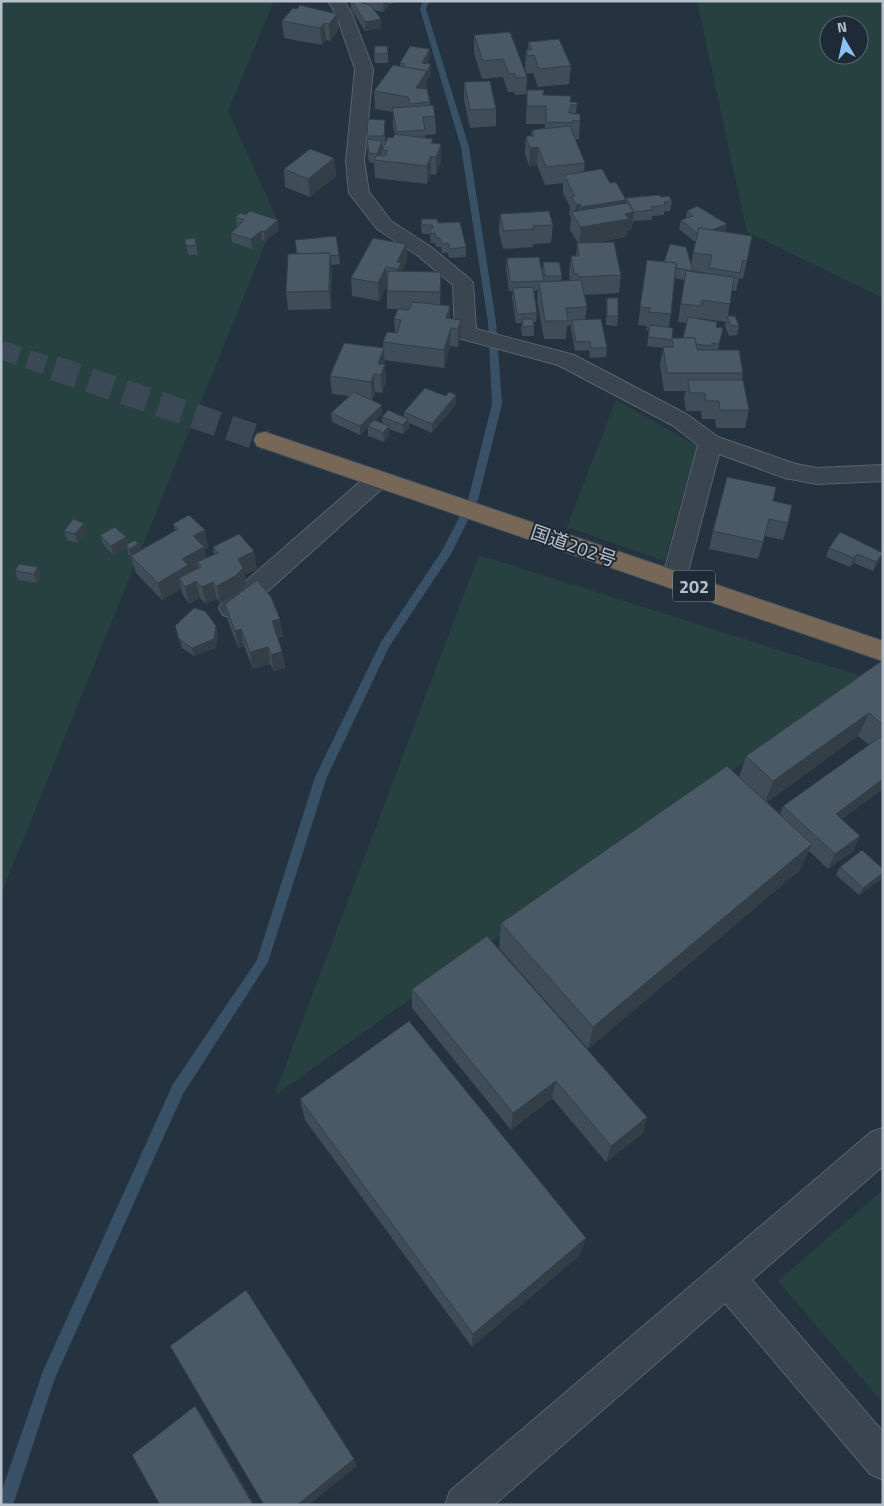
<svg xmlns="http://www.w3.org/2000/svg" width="884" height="1506" font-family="'Titillium Web','Noto Sans JP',sans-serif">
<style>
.green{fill:#274141;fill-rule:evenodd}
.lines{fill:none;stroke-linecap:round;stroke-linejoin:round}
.stream{fill:#395167;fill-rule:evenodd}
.highway-tunnel-far1{stroke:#3b4855;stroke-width:19;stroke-dasharray:19 9;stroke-linecap:butt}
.highway-tunnel{stroke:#3b4855;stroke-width:25;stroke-dasharray:25 12;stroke-linecap:butt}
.minor-casing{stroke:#57636e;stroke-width:2}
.highway-casing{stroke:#44505b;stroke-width:2}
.minor{fill:#3a4550;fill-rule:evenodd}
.highway{fill:#766757;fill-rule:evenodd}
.wall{fill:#3f4d58;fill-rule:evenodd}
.shaded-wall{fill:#333e47}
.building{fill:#495966;stroke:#333e47}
.labels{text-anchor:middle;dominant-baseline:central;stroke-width:4;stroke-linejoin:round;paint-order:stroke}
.shield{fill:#1e2a35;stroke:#88939e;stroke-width:1}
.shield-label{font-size:18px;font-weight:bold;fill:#b6c0cb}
.street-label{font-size:19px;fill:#b6c0cb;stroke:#1e2a35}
</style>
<rect width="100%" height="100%" fill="#253340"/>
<g class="green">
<polygon points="1,1 274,1 228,111 276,217 1,894"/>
<path d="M697 1H883V298L747 232ZM829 25H859V55H829Z"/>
<polygon points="616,400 697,446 664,561 567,527"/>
<polygon points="479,555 864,677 274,1096"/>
<polygon points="883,1190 883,1403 778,1281"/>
</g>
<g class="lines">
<polygon class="stream" points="423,1 429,1 426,9 469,147 496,322 502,404 478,500 451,554 389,647 327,777 268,962 183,1094 55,1378 13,1505 1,1505 1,1493 43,1371 173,1084 257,960 315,777 381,642 443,549 468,500 492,404 488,322 461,147 420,9"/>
<polyline class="highway-tunnel-far1" points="1,350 57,369"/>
<polyline class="highway-tunnel" points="54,368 265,440"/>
<defs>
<g id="minor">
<polygon points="328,1 344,1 352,14 373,69 364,161 369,192 391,221 431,247 470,279 473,283 476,329 574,355 688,415 718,437 796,464 817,468 883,465 883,481 817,484 785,478 719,454 686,579 683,586 674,588 665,586 662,579 698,445 672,425 558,365 458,338 455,333 453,285 417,255 377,229 349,193 346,161 355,69 336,14"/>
<polygon points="378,471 386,473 390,479 386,485 241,615 232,618 223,615 219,608 223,601 370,473"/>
<polygon points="883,1128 883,1166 752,1280 883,1432 883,1480 870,1474 725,1303 494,1505 445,1505 450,1491 871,1132"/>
</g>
<polygon id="highway" points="265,432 883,641 883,661 257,446 254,440 257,434"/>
</defs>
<use href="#minor" class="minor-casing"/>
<use href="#highway" class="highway-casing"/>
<use href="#minor" class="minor"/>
<use href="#highway" class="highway"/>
</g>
<g class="wall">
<polygon points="351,1 355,1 366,4 366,1 394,1 392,4 388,3 388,6 383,12 373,10 381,28 365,31 351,9"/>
<polygon points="337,14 338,31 330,41 326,40 322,45 284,38 282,21"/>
<polygon points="474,35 527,77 526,94 515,95 514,92 508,92 503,77 482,79 474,53"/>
<polygon points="528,42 571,66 569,84 538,87 533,73 527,74 525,68 526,50 528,50"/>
<polygon points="388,46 388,63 375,63 374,54"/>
<polygon points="430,58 427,64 431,64 431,73 427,81 427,89 430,102 430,106 435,116 436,134 425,135 425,138 433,143 441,144 441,162 436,175 431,174 427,184 375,178 374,163 369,162 367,148 367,139 368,119 385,120 385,145 393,138 395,134 393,126 393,112 375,109 374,91 400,66 400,63"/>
<polygon points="464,82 496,109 496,126 470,128 464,100"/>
<polygon points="527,90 543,95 570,102 577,102 576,113 580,121 579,139 575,139 585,163 584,172 610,183 626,199 661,197 672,202 670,211 664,212 664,215 652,216 652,220 633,221 631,230 627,231 626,237 594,243 621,275 619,293 584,295 587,307 585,320 607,348 606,357 590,358 589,350 575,351 571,329 571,325 567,326 566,339 544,339 537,300 538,290 534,291 537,313 536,322 534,322 534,336 522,336 521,328 522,323 516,323 512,297 513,291 509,291 506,268 507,258 542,272 543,262 562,276 561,281 570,280 569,274 571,256 576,256 577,243 578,243 570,230 571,217 569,214 570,207 563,193 563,183 545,185 537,165 529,166 525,154 526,136 531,136 532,130 545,128 545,124 526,124"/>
<polygon points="334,158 336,176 310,197 285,187 284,169"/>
<path d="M687 211 727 224 725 232 752 236 743 279 739 278 736 291 732 290 728 316 739 326 737 335 729 336 725 326 726 322 698 318 716 327 723 328 718 350 743 373 742 380 749 410 745 428H716L715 419H702L701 411H686L684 398 686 391H664L660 365 663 348 647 346 649 330H646L647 326 638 325 647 260 691 265 695 242 679 229 681 220 686 218ZM692 271 708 273 707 274 692 272ZM675 278 684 280 678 322 687 323 683 338H672L669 328Z"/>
<polygon points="500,214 553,225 551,243 533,244 533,247 503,249 499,232"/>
<polygon points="246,215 279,230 265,241 262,240 252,249 232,242 231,233 237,227 236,217"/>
<polygon points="421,219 438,223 466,247 466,257 449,258 448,253 442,253 441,247 436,247 435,243 431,243 430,234 422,234 421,229"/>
<polygon points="195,238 198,255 188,255 186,246"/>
<polygon points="295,240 339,255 340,264 331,265 331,309 288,310 286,292 297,254"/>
<polygon points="406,244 407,262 402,271 441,272 440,305 450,306 450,318 461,320 460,338 458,347 450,346 444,368 384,360 386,382 382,393 375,392 372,400 370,399 382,405 382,414 376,420 382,423 382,417 404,417 404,412 446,396 456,395 456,404 432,433 409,423 409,428 403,434 389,429 389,435 384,442 368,436 368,428 360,435 332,422 331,413 349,396 332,394 330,376 383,348 383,342 395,333 394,319 398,309 387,309 387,285 379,301 352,296 351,278"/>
<polygon points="607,298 618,316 617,326 606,325"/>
<polygon points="773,501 788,523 783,540 765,536 758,559 709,549 713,531"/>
<polygon points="84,523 87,532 78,543 67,540 64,531"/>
<polygon points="173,524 205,530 208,547 204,550 206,558 214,554 213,547 257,569 244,575 246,585 238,593 220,603 217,599 206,604 200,598 189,604 183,595 181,589 162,600 136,573 131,557 128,554 127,547 113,555 103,544 100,535 126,537 128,544 138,544 140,550 175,531"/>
<polygon points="840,532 879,562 873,571 854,563 850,567 826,557 829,548"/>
<polygon points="38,567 41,576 37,583 18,580 15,571"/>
<polygon points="225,604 283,636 278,638 282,651 285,668 274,671 270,664 253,669 244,646 238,648 228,621"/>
<polygon points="175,626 216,626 218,634 216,648 194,656 182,648"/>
<path d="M883 660V789L842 819 860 836 853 851 828 869 809 851 800 870 588 1049 499 948 501 923 739 777 746 756ZM858 736 869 745 783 806 780 814 767 802Z"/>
<polygon points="840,867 881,879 859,895 836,875"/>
<polygon points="412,989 647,1117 642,1134 606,1162 552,1098 511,1130 412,1008"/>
<polygon points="300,1099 580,1255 472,1347 305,1120"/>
</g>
<g class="shaded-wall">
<polygon points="384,1 388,1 388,6 383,12 383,3"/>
<polygon points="337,14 338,31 330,41 329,24"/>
<polygon points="381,19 381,28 365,31 365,22"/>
<polygon points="324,23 326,40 322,45 320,28"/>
<polygon points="430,49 430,58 422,72 422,63"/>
<polygon points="431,64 431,73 427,81 427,89 416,88"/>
<polygon points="382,141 382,150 378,160 377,160 377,154"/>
<polygon points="441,144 441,162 436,175 436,157"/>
<polygon points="538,147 537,165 529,166 530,148"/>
<polygon points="431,156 431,174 427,184 427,166"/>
<polygon points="334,158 336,176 310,197 308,179"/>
<polygon points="626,200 624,218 579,225 581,207"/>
<polygon points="580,204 578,222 575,218 576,205"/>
<polygon points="634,212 631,230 627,231 626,237 579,245 581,227 625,214"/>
<polygon points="278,220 279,230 265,241 264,232"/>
<polygon points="727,224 725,234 700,235"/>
<polygon points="261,231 262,240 252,249 251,239"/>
<polygon points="406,244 407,262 401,273 398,287 397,262"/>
<polygon points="330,253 332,271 331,309 329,291"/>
<polygon points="386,267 387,285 379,301 378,283"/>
<polygon points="441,272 441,290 440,310 440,292"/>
<polygon points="450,306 449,324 446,318"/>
<polygon points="461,320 460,338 458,347 458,329"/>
<polygon points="451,328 450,346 444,368 444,350"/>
<polygon points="384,348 386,382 382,393 381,375 378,364"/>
<polygon points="374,374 375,392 372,400 371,382"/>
<polygon points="456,395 456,404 432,433 432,424"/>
<polygon points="382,405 382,414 369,427 368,426 368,428 360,435 360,426"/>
<polygon points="408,419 409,428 403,434 403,425"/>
<polygon points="389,426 389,435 384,442 383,433"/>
<polygon points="84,523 87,532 78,543 75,534"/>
<polygon points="205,530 208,547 204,550 207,564 197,562 199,569 179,578 181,589 162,600 158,583 193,536"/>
<polygon points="126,537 128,546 126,545 127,547 113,555 111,546"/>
<polygon points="138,544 141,553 132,557 129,549"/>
<polygon points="254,551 257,569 244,575 246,585 238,593 220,603 217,586 238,559"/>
<polygon points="883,553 879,562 873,571 876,562"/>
<polygon points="857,554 854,563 850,567 854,558"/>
<polygon points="38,567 41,576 37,583 34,574"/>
<polygon points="196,581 200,598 189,604 185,587"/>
<polygon points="213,582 217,599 206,604 202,587"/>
<polygon points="280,619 283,636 275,638 272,621"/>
<polygon points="216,626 218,634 216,648 194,656 192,648"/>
<polygon points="241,629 244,646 238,648 235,631"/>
<polygon points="268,647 270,664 253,669 250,652"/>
<polygon points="282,651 285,668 274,671 271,655"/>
<polygon points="869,713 858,736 765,803 773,781"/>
<polygon points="883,779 883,789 829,829 836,814"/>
<polygon points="860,836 853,851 828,869 835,854"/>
<polygon points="812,844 800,870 588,1049 593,1027"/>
<polygon points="883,873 883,875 881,879 859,895 863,888"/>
<polygon points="556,1081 552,1098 511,1130 513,1113"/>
<polygon points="647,1117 642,1134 606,1162 611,1146"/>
<polygon points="586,1238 580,1255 472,1347 473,1334"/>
<polygon points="195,1406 200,1412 255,1505 253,1505"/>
<polygon points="354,1459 357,1466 309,1505 297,1505"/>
</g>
<g class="building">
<polygon points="352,1 355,1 370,5 381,19 365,22"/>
<polygon points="300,5 337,14 329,24 324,23 320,28 282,21 293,8 297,9"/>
<polygon points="510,32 527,77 516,78 515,74 509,74 503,59 483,61 474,35"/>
<polygon points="559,39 571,66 539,69 534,55 528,56 526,50 532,50 528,42"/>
<polygon points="375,46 388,46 387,54 374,54"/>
<polygon points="410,46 430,49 422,63 431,64 427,72 427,71 403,67 405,64 400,63"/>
<polygon points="393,65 427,71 416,88 427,89 430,102 410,104 408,97 374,91"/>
<polygon points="490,81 496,109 470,110 464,82"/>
<polygon points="527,90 544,90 543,95 571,96 570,102 577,102 577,105 571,105 569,113 580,114 580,121 572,121 572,123 546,122 546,106 527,106"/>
<polygon points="433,105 435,116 423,117 425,130 397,132 392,108"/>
<polygon points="368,119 385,120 384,136 367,136"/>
<polygon points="570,126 585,163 546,167 538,147 530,148 526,136 534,136 532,130"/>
<polygon points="395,134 433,139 431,143 441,144 436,157 431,156 427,166 374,160 377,155 385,156 387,151 382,150 388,137 393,138"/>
<polygon points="367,139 382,141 377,154 369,153"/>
<polygon points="310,149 334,158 308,179 284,169"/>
<polygon points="602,169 610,183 616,182 626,200 581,207 580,204 576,205 571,196 575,196 564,175"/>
<polygon points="660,195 661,197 669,196 672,202 664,202 665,205 651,207 653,210 634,212 626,198"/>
<polygon points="628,203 634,212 625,214 629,219 581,227 571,212"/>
<polygon points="697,206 727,224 712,230 699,228 698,234 681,220 693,216 687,211"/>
<polygon points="250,211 278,220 264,232 261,231 251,239 231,233 244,220 236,217 240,213 246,215"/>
<polygon points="549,211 553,225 533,226 534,229 504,231 500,214"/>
<polygon points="421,219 437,219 438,223 460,222 466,247 450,249 448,243 442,244 440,238 436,238 435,233 431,234 430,228 433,228 432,225 422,225"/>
<polygon points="699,228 752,236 747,261 743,260 740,273 709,268 712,255 693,253"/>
<polygon points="336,236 339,255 330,256 330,253 297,254 295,240"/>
<polygon points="195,238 196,245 186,246 185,239"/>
<polygon points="373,238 406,244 397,262 401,263 398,269 386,267 378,283 351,278"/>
<polygon points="614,242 621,275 579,277 578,274 574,274 571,256 579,256 577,243"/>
<polygon points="670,244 686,247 693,271 676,268 676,263 664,262"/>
<polygon points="330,253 329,291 286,292 288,254"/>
<polygon points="539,257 544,281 510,282 507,258"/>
<polygon points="647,260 676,263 671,314 649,312 650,308 640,307"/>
<polygon points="543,262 559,262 562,276 545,276"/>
<polygon points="388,271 441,272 440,292 387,291"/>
<polygon points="686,271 734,277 730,304 702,300 701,306 681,304"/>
<polygon points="581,280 587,307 566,308 568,321 545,321 539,282"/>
<polygon points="533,287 537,313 517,314 513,288"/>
<rect x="607" y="298" width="11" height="18"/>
<polygon points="412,302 450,306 446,318 461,320 458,329 451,328 444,350 383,342 387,332 397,333 401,320 394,319 398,309 409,310"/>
<polygon points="727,316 735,316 739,326 731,326"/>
<polygon points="688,317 717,322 716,327 723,328 719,344 712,343 712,346 696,344 695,338 683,338"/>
<polygon points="522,319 533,319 534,326 523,327"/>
<polygon points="601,319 607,348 591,348 590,341 576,342 572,320"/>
<polygon points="650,325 673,328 672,340 648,337"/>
<polygon points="672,338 695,338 697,350 739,350 743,373 667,373 663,347 673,347"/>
<polygon points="344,343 384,348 378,364 385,364 381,375 374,374 371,382 330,376"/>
<polygon points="688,380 743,380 749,410 720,410 719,401 706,401 705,393 690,393"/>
<polygon points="425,388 446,396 449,392 456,395 432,424 404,412"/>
<polygon points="354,392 382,405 360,426 331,413"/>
<polygon points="388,410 408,419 403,425 382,417"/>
<polygon points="374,420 389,426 383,433 368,426"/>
<polygon points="727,477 776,487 773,501 792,505 788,523 769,519 763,542 713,531"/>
<polygon points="189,515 205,530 193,536 204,547 182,559 188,565 158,583 131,556 178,529 173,524"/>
<polygon points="73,519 84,523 75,534 64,531"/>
<polygon points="115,527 126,537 111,546 100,535"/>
<polygon points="840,532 883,553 876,562 857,554 854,558 829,548"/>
<polygon points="239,534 254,551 238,559 243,568 235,576 217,586 213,582 202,587 196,581 185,587 179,578 201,567 197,562 218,553 213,547"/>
<polygon points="135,540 138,544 129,549 126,545"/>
<polygon points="19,564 38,567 34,574 15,571"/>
<polygon points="257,580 271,597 280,619 272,621 282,651 271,655 268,647 250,652 241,629 235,631 225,604"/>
<polygon points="194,608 205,611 216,626 214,639 192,648 179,639 175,626"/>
<polygon points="883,660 883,725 869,713 773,781 746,756"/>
<polygon points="880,737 883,740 883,779 836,814 860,836 835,854 783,806"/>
<polygon points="727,766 812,844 593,1027 501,923"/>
<polygon points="862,850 883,869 883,873 863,888 840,867"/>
<polygon points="487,936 647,1117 611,1146 556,1081 513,1113 412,989"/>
<polygon points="409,1021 586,1238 473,1334 300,1099"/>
<polygon points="246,1290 354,1459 297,1505 264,1505 170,1346"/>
<polygon points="195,1406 253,1505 160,1505 132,1455"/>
</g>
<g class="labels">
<rect class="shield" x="673" y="570.5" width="42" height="31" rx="4"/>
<g class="shield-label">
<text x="694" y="586">202</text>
</g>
<g class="street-label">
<text transform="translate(574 545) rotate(19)">国道202号</text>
</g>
</g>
<rect width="884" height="1506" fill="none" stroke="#b6c0cb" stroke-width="5"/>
<g transform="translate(844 40) rotate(351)"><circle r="24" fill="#1e2a35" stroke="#5b6671"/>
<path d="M0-4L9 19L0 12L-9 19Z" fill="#8dc1f8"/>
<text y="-8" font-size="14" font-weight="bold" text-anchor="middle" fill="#b6c0cb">N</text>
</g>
</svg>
